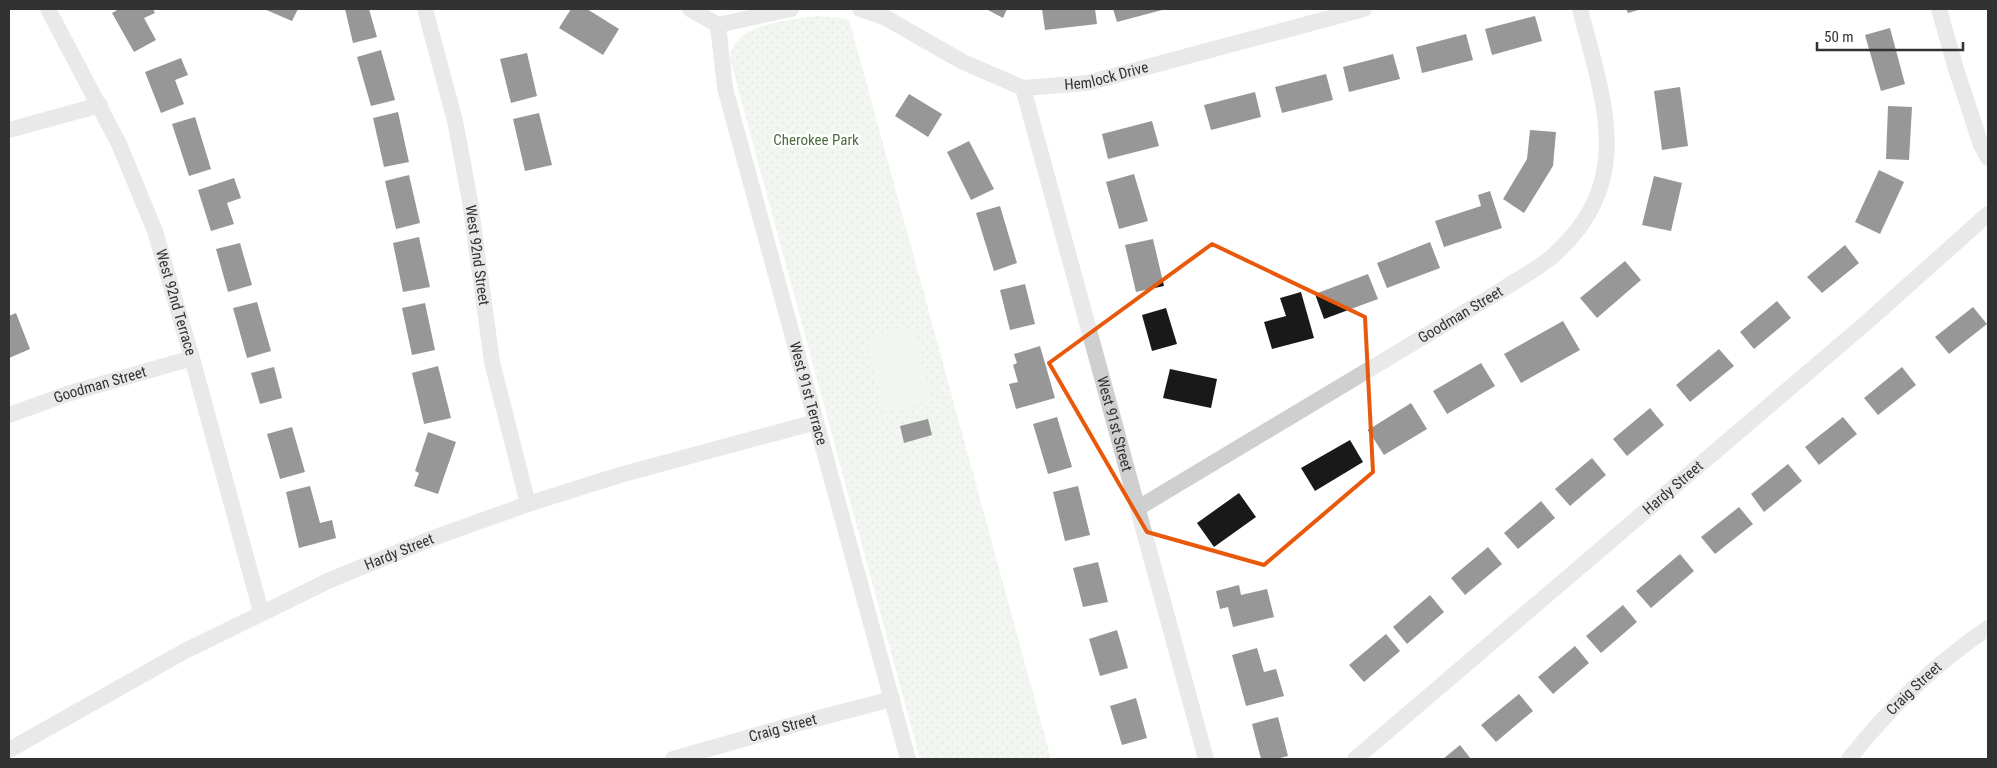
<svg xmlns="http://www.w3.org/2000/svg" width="1997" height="768" font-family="'Roboto Condensed',sans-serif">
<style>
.park{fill:url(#park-dots)}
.garden{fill:#e3eade}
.building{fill:#191919}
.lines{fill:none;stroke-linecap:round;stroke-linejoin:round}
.minor{stroke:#cfcfcf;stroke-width:16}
.marked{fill:none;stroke:#e8590c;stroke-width:4;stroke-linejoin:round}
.labels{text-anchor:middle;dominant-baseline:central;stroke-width:5;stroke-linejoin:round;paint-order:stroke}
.street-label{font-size:15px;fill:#323232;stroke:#fff}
.park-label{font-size:15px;fill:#506c41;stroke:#fff}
</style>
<defs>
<pattern id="park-dots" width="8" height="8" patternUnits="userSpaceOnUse" patternTransform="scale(1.25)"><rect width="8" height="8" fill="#e3eade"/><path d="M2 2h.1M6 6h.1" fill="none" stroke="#c3c9bf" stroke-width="1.8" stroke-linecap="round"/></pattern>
</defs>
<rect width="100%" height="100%" fill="#fff"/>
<path class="park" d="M820 16 849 19 1051 759H920L730 59C732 23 792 19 820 16Z"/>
<polygon class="garden" points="912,327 933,400 886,413 866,340"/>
<g class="building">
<polygon points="119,9 153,9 155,13 144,18 156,40 134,52 112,13"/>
<polygon points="264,9 298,9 292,21"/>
<polygon points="345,9 369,9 377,37 353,43"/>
<polygon points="571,9 587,9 619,29 603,55 559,28"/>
<polygon points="986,9 1007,9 1003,18"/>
<polygon points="1042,9 1095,9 1097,24 1045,30"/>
<polygon points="1113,9 1166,9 1117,22"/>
<polygon points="1626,9 1642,9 1628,13"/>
<polygon points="1535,16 1542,41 1492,55 1485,29"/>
<polygon points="1890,28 1905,84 1881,91 1865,35"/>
<polygon points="1466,34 1473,60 1422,73 1416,47"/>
<polygon points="381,50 395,100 371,106 357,57"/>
<polygon points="527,53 537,96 511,103 500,59"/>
<polygon points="1393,54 1400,79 1349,92 1343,67"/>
<polygon points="181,58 188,75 175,80 184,104 161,113 145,72"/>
<polygon points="1326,74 1333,100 1282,113 1275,87"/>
<polygon points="1680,87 1688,146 1662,150 1654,91"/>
<polygon points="1255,92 1261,117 1211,130 1204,105"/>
<polygon points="909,94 942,114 928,137 895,116"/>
<polygon points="1888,106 1912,107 1909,160 1886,159"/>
<polygon points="398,112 409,162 384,167 373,118"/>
<polygon points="539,113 552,165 525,171 513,119"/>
<polygon points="195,117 211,169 189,176 172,124"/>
<polygon points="1152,121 1159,146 1108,159 1102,134"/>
<polygon points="1530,130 1556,132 1553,166 1524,213 1503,199 1527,159"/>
<polygon points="969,141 994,189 971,200 947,152"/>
<polygon points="1879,170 1904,182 1880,234 1855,222"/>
<polygon points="1134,174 1148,221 1119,229 1106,182"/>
<polygon points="409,175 420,223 396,229 385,181"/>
<polygon points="1654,176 1682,183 1671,231 1642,225"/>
<polygon points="234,178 241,198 227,203 234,224 211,231 198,190"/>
<polygon points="1490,191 1502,228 1444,247 1435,221 1481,206 1478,195"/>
<polygon points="1000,206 1017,263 994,271 976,213"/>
<polygon points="419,237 430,287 403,292 393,243"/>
<polygon points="1153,239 1164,286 1136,292 1125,245"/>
<polygon points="1430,242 1440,268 1387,288 1377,263"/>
<polygon points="240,243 252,285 228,292 216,249"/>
<polygon points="1845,245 1859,263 1822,293 1807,277"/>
<polygon points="1625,261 1641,280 1597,318 1580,298"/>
<polygon points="1368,274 1378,299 1324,319 1315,294"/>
<polygon points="1025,284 1035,324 1010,330 1000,290"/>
<polygon points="1301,292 1314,338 1272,349 1264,322 1286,316 1280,298"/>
<polygon points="1777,301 1791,318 1754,349 1740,332"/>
<polygon points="257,302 271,351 247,358 233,308"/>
<polygon points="425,303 435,350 412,355 402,308"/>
<polygon points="1973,307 1987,324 1949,354 1935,337"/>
<polygon points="1166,308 1177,344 1152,351 1142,315"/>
<polygon points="16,313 30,349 9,358 9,316"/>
<polygon points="1563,321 1580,350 1521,383 1504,354"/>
<polygon points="1040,346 1055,398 1016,409 1009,384 1018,382 1013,365 1017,363 1014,354"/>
<polygon points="1719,349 1734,366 1690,402 1676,385"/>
<polygon points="1481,363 1495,386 1447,414 1433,391"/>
<polygon points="438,366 451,418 424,424 412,373"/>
<polygon points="274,367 282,398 260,404 251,373"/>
<polygon points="1902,367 1916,385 1878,415 1864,398"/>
<polygon points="1170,369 1217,379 1211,408 1163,398"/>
<polygon points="1411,403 1427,429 1384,455 1368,430"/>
<polygon points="1650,408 1664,425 1627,456 1613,439"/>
<polygon points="1057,417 1072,467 1048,474 1033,424"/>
<polygon points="1843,417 1857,434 1819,465 1805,447"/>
<polygon points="928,419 932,435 904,443 900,426"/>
<polygon points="292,427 305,472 280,479 267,434"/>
<polygon points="428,432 456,442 438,494 414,486 419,473 415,471"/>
<polygon points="1350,440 1363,462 1315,491 1301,468"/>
<polygon points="1592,458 1606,475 1570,506 1555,489"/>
<polygon points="1788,464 1802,481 1764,512 1751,494"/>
<polygon points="310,486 320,523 332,520 336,538 299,548 286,492"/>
<polygon points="1078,486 1090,535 1065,541 1053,492"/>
<polygon points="1239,493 1256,517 1214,547 1197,523"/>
<polygon points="1541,501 1555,518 1518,549 1504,533"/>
<polygon points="1739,507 1753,524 1715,554 1701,537"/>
<polygon points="1488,547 1502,564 1465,595 1451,578"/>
<polygon points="1680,554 1694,571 1651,608 1636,591"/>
<polygon points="1098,562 1108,602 1083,607 1073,568"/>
<polygon points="1239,585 1241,595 1267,589 1274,617 1233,627 1228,607 1220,609 1216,591"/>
<polygon points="1430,595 1444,612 1407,644 1393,627"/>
<polygon points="1623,605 1637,622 1601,653 1586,636"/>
<polygon points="1117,630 1128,668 1100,676 1089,639"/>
<polygon points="1386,634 1400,651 1364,682 1349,665"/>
<polygon points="1575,646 1589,663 1553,694 1538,677"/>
<polygon points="1257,648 1264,672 1276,669 1284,696 1246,706 1232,655"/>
<polygon points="1519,694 1533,711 1496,742 1481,725"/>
<polygon points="1136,698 1147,738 1122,745 1110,706"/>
<polygon points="1278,717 1288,756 1276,759 1261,759 1252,724"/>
<polygon points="1460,745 1471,759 1443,759"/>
</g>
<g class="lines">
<g class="minor">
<path id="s1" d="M48 9 119 144 155 231 192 358 261 612"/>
<path id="s2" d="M425 9 455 121 470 201 492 362 528 504"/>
<polyline points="690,9 718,25 791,9"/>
<path id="s3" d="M860 9 886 18 963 62 1023 88 1087 83 1364 9"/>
<polyline points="1939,9 1956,69 1981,145 1988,158"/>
<path id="s4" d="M718 25 725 88 908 759"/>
<path id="s5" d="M1023 88 1206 759"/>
<polyline points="9,130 100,105"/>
<path id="s6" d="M9 415 67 394 192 358"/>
<path id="s7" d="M1138 508 1500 291C1518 279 1538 269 1554 255 1637 181 1603 100 1580 9"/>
<path id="s8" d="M9 750 183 652 330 580 433 538 528 504 620 475 816 422"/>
<path id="s9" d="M673 759 796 724 892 699"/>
<path id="s10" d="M1355 759 1867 322 1988 214"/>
<path id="s11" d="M1849 759C1889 708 1935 664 1988 628"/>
</g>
</g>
<path d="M0 0H1997V768H0ZM1212 244 1365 317 1373 472 1264 565 1147 532 1049 363Z" fill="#fff" fill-opacity=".55" fill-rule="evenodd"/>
<path class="marked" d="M1212 244 1365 317 1373 472 1264 565 1147 532 1049 363Z"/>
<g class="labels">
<g class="street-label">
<text stroke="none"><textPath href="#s3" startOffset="266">Hemlock Drive</textPath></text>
<text stroke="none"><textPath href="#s2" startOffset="252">West 92nd Street</textPath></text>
<text stroke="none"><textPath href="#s1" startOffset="321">West 92nd Terrace</textPath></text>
<text stroke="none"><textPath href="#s7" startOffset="376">Goodman Street</textPath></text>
<text stroke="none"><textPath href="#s6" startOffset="96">Goodman Street</textPath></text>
<text stroke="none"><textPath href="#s4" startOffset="380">West 91st Terrace</textPath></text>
<text stroke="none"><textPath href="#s5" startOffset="348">West 91st Street</textPath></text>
<text stroke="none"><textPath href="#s10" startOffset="418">Hardy Street</textPath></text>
<text stroke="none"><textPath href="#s8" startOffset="438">Hardy Street</textPath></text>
<text stroke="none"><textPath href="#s11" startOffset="96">Craig Street</textPath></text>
<text stroke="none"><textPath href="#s9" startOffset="114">Craig Street</textPath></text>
</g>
<g class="park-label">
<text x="816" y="140">Cherokee Park</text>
</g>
</g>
<rect width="1997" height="768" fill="none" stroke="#323232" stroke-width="20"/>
<path d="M1817 42v8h146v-8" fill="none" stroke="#323232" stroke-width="2.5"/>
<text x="1824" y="42" font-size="15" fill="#323232" stroke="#ffffff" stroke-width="4" paint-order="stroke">50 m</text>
</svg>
